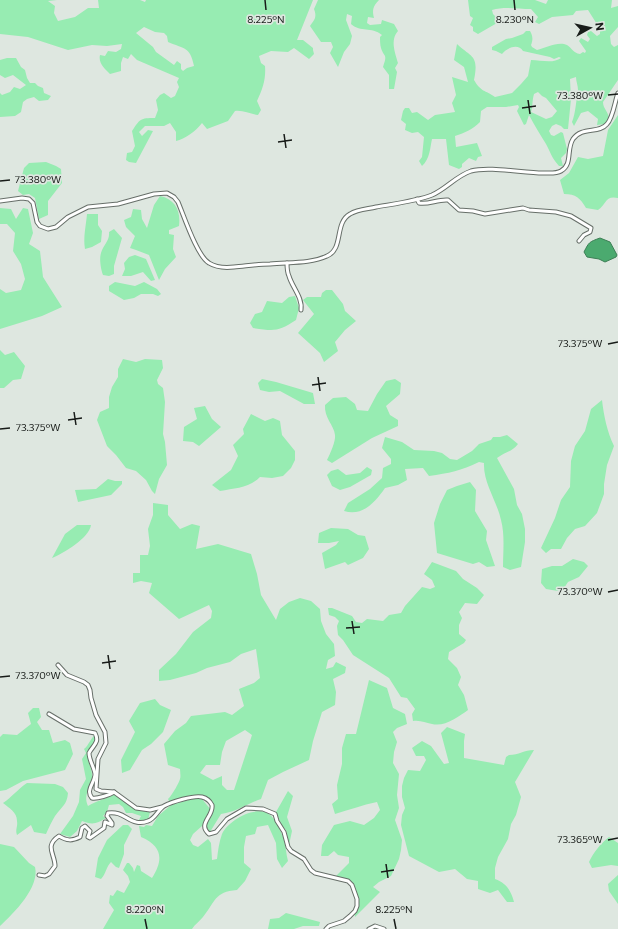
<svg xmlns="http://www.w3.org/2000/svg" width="618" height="929" font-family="Commissioner,sans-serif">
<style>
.green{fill:#97ecb2;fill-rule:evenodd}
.water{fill:#4baa6f;stroke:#3c7f55}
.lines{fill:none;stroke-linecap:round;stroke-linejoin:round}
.street-casing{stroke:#676f69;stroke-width:5}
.street{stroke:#fff;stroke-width:3}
.ticks{fill:none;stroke:#181c19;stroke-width:1.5}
.ticks-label{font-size:10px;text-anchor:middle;fill:#181c19;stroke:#dee7e0;stroke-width:3.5;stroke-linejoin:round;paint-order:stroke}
</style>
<rect width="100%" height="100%" fill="#dee7e0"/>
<g class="green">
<path d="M0 0H57L48 1 55 6 54 13 58 21 75 17 88 8H99L98 0H140L145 2 146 0H313L297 40H303L313 48V50L314 54 309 59 294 48 288 52 271 51 259 56 261 63 265 66C266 79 263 88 257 101L261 110 258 115C250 114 243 110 235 111L228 121 207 129 202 123C196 131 185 139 176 141V132L170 123 164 126H145L139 132 142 136 148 130 153 131 136 163 129 162 126 160 127 153 132 152 135 146 132 131C140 119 140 118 155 118L158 110 156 100 160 95 164 93 171 98 175 96 179 87 177 82 179 78 137 60 131 54 128 59 123 57 121 63V71L110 74C105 69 98 63 100 55L105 56 108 51 116 52 121 49 122 44 107 46 92 45 68 50 28 37 0 34ZM144 27 155 32 164 33 167 36 168 42C184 49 190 46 194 66L187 68 183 71 181 69V64L177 61 174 65 156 52 153 47 136 33Z"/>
<path d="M318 0H379C373 6 372 10 374 18L368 17 367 23 370 25 381 24 382 20 394 24 398 31C390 40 395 52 398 63L395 68 397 72 394 89H389V75L383 67C388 53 384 58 381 48 380 45 380 40 380 37L382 35C371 26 361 33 351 24L352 16 347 14 346 20 352 36 350 44 344 52 338 67 330 53 333 47 331 42H321L310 26C315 19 317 17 314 9Z"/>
<path d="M468 0H535L546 4 548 0H612L611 8 618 6V27L610 36 611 44 614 47 618 45V80L603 102C603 109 609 112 609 119L605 124 597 125 598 119 588 111 581 113 574 126 572 122C576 112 576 100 578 90 578 86 576 81 576 77L570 79 571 99 568 129H564L561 126 556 124 552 126 549 131 551 135 554 136 561 132 563 133 567 149 566 153 561 158 563 166H559C551 157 551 153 546 144 540 134 534 125 529 115L526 124 524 125 517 111 519 107 518 105 506 107H487L481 111 480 122C473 129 465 133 455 136L456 147 477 143 482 156 478 157 476 161 469 158 462 164V167L459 169 449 165 446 139H432C430 148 430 159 422 166L419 161 422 157 424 137 418 132 412 133 405 130 406 124 401 120 403 111 405 108H409L412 113 417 112 428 120 435 115 455 112 452 103 456 95 452 77 468 82 464 67 454 60 457 44C472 58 479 55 474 80 481 92 485 90 495 97L512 93 521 84 528 76 531 60C541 60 553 64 561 58L559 57 554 59 550 57 523 51C518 43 507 48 502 54L496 51 492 50V47L506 39 512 38 523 34 526 31H530C533 36 533 40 531 45L532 47 537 50C546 48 558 41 567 45 572 48 573 53 580 54L583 52 585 53 586 51 579 41 581 38 588 42 590 39 587 35 588 32 591 31 597 36 600 34V29L588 10 576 11 573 15 552 17 539 24 535 22 538 17 531 9C518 9 505 6 492 10L493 14 496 17 497 23 478 34 473 31V27L470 25 473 18 470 16ZM538 92 542 96 546 98 557 111 552 117 546 119 531 112C533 105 532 101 534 94Z"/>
<polygon points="7,58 16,58 21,67 25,70 27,78 30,83 35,83 38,86 43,88 44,93 51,96 48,100 39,101 34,97 27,99 23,102 21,112 15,116 0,117 0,93 2,95 10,92 14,87 20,89 26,85 13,75 5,78 0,75 0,60"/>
<path d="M618 115V198C605 195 606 205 598 210L586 208C580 198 576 194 564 194L560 180 569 173 578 157 588 159 603 156 608 130Z"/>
<polygon points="46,162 56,166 61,169 62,183 48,201 48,215 39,219 35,198 29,194 23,195 18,191 24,168 29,163"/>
<path d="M160 196C175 199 181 211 179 226L169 230V234L174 235 173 249 176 257 165 269 159 280 149 255 136 250 130 248 135 236 126 227 124 220 131 217 133 209 141 210 142 219 147 228 154 205Z"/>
<polygon points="0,208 11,209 16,219 23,208 28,209 33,233 29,244 40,251 43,277 62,307 42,316 0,329 0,289 6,293 21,290 25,279 21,264 13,251 15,233 7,224 0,224"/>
<path d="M87 214H98V225L102 231 101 242 92 247 85 249C83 237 86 226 87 214Z"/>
<path d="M114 229 122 238 114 266V274L109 276 103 275C101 270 99 259 101 253 103 245 110 241 109 232Z"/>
<polygon points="135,255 146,259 155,280 151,281 143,272 131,276 122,276 125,269 124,263 129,257"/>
<polygon points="115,282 135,286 144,282 157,289 161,294 158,296 153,294 141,294 134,298 124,300 109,291 109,286"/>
<polygon points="326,290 332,290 343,304 345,311 356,321 345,330 335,342 338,351 324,362 320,353 298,333 314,314 303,300 307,297 321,297 322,293"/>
<path d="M295 296 299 308 296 320C278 332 274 331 253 328L250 323 255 314 262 312 267 301 282 303 289 297Z"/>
<polygon points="0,350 5,355 14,352 25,366 21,379 13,380 4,388 0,388"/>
<polygon points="123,359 136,362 145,359 162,360 163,368 157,380 158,384 163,388 165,402 163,434 165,442 167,465 159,479 155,494 152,491 146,480 136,471 126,468 116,455 107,446 97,420 100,412 109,408 109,397 112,387 118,377 118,369"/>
<polygon points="262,379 276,382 313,393 315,404 304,404 280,391 269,392 260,390 258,383"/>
<path d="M395 379 401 383 400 394 386 406 390 415 398 420V426L372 438 332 463 327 460C330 454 336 441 335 435 334 425 324 418 325 405L333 398 346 397 355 404 357 410 368 411 377 394 386 381Z"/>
<path d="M602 400C604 417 607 431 614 446L607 465 604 484V494L597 513 585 526 575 529 567 538 561 549H551L546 553 541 548 555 518 561 500 570 487 571 461 575 446 585 431 591 409Z"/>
<polygon points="205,406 212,419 221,427 199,446 193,442 183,441 184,427 197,419 194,408"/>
<path d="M251 414 265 421 273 418 280 421 282 435 295 451V460L291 468 283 476 272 478 260 477C249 488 235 488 220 491L212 485 231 470 238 456 233 445 244 434 243 429Z"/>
<path d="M507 435 518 444C512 452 505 452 497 458L514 489 517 505 522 514 525 529V542L521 567 510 570 503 567C503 552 505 535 501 520 497 501 483 483 484 463L479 462C461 471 449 473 429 476L423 468 405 469 407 480 398 485 385 488C376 501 363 517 344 511L348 503 370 489 382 478 383 468 391 464V459L382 448 385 437 402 442 414 450 434 451 442 453 450 459 457 460 472 451 479 444 491 440 493 437H500Z"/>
<polygon points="367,467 372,470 371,475 350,487 340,490 332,486 327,475 331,471 338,469 346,475 360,473"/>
<polygon points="108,479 115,481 122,481 122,484 111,495 78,502 75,490 96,489"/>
<polygon points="470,482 476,490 475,511 487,531 486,540 495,566 487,567 479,562 473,564 437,553 434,523 440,504 447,490 457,486"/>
<path d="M153 503 168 505V515L180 529 192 524 200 526 196 549 218 544 251 554 257 574 261 595 276 620 280 609 289 602 300 598 311 601 320 609 321 621 326 634 334 644 335 656 328 660 326 669 333 667 336 662 346 667 345 673 333 679 336 692 335 705 322 712 313 741 309 760 283 772 268 780 261 799C246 804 237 812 221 814L210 832 205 825C210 816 216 812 212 801L201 795 170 803 168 799C171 797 179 783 180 779 181 776 180 772 180 769L168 765 164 744 175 731 186 723 191 716 225 712 232 715 244 706 239 689 254 683 260 678 256 649 241 654 230 662 207 668 196 673 170 680 159 681V670L176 654 193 632 211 618 212 611 209 605 179 619 149 593 152 583 141 581 133 583V573H140V555H148L150 546 148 529 153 515ZM245 730 252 735 234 790H227L222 785V776L213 780 200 773 206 765H220L222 752 226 741Z"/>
<path d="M77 525H91C89 538 64 553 52 558L65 534Z"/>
<polygon points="331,528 348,529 358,535 365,536 369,549 363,558 348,565 345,562 325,569 322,553 336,545 339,541 329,543 318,543 319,533"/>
<polygon points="573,559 584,562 588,566 579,577 568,582 564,588 558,591 546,589 541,583 542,569 552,566 562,566"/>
<path d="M432 562 456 571 463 579 477 588 484 595 477 604 465 603 459 612 462 618 459 625V634L466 640 464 643 449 652 448 659 457 668 461 677 458 685 464 695 468 710C458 717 445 727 432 724 425 723 421 720 413 721L412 714 415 709 407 698 401 697 389 678 353 655 343 640 338 635 337 626 339 621 335 617 329 615 328 608H332L352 616 356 622 362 623 367 619 383 621 389 615 401 613 405 606 422 587 430 589 435 587 432 580 424 574Z"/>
<path d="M369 680 387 688 393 708 405 714 407 724 397 728 393 732 397 742 394 752 393 763 399 774 397 795 399 808 395 820 402 840 401 850 399 859 391 876 379 882 373 887 380 892 355 917C354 902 362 902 353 884L335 877 349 863V857L338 855 334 851 328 856H321L322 845 334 825 350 821 364 825 374 818 380 810 377 802C362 805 349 810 335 814L332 804 338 799 337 785 342 764V748L346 734H356Z"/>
<polygon points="155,699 160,705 171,710 163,732 151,744 142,750 130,770 122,773 121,760 135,732 129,721 140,703"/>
<polygon points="33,708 39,708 41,717 37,722 42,730 49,730 53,743 65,740 70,743 73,754 65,770 23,781 6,790 0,791 0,737 3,734 17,735 31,724 28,713"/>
<path d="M447 727 465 734 464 741V758L504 765 506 757 509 755C519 755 524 750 534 750L515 782 521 797 516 815 511 824 508 839 498 857 495 868V879C506 883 511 890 514 902H507L498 890 490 893 478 889V881L467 879 455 869 439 872 409 856 401 825 402 815 405 808 402 797V786L404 778 408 770 420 771 426 760 424 756H416L412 748 422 741 431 746 444 764 449 763 441 733Z"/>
<path d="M95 735 96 743C94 745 90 747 89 750 85 757 92 768 92 775 93 787 82 793 88 806 96 801 106 799 115 794L135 809 150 812 148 820 142 822H138L141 816 132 813H126L123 807 119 804 109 805 107 812 103 816 106 818C97 824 92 825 82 821L77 831 70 837 60 834 73 816 79 802 80 790 86 779 82 759 86 753 84 749C89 745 90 739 95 735Z"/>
<path d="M27 783 55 784 63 787 68 793C67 805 62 806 55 816 52 821 49 827 46 834L34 832 31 825 17 835C15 829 18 827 17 821 17 812 9 808 3 803 12 797 18 789 27 783Z"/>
<polygon points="288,791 293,796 287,817 292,831 289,845 286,830 282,826 276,812"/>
<path d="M192 799H202L211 810 202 826 193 834 190 840 193 845 198 847 208 839 211 843 212 860 217 859C218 851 219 842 222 834 228 820 261 801 273 818 276 821 283 835 284 840 286 847 286 854 288 861L282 868 277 859 276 843 268 825 257 827 255 834 246 836 244 847V863L251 869 245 881 237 890C214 892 216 901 203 917 200 921 195 924 192 929H103L114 910 109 903 110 895 113 896 117 890 124 893 130 882 128 876 123 870 127 863H129L133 868 134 872 137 865 140 866 141 871 152 878C164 859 162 846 141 837L139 826 144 827 146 825 152 826 158 816 171 805Z"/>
<path d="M123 825H128L132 829 124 845V854L119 868 116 867 111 862C106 867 106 874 101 879L95 877 98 858 107 840Z"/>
<path d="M609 837 618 843V866L611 865 592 868 589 862C594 852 600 844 609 837Z"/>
<path d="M0 844 14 847 29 863 35 867C40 887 14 913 0 926Z"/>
<polygon points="618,875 618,904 609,891 608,884"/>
<polygon points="286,913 320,922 319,926 303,926 294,929 268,929 270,919 279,918"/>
</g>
<path class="water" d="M600 238 610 242 617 255 616 257 605 262 599 259 587 257 584 252C589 242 589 242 600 238Z"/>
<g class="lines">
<defs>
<g id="street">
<path d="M417 199 419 203C428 205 438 199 448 200L459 210 473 211 485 214 523 208 529 210 556 212 571 216 591 228 590 232 584 235 579 241"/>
<path d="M0 201 22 198 29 199 33 203 37 222 40 226 48 229 56 227 68 217 88 207 118 204 154 194 167 193 174 197 178 202C184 216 197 256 209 263 217 268 225 268 234 267 246 266 258 264 270 264 288 262 310 264 327 256 344 249 334 223 350 214 358 209 368 209 376 207 393 204 417 201 432 195 446 189 456 176 471 171 489 166 523 173 543 173 549 173 556 174 561 171 573 164 566 150 573 139 582 126 599 134 607 124 613 118 615 101 618 93"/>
<path d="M287 263C287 267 287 272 289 276 292 287 303 298 301 310"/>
<polyline points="58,665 67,675 84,682 88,685 90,690 91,698 96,715 105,732 106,743 98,759 96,789 101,791 114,792 136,808 150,810 162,807"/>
<path d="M49 714 74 729 95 733C100 743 93 745 89 753 89 760 94 767 95 774 95 783 85 790 92 798 97 799 110 795 114 792"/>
<path d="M39 875 45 876 49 874 55 866C55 854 44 846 59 836 67 841 72 841 80 837L82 828 85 826 90 831 88 837 90 838 104 828 105 822 112 825V823L107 816 108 813C125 810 131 828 148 821 155 819 158 810 164 806 171 802 194 795 202 797 206 798 210 801 212 805 214 816 197 824 209 834L216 832 227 819 246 808 263 809 275 814 277 821 284 832 288 847 291 851 304 859 311 870 315 873 348 881 352 885 357 899V906L355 911 350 916 344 921 329 926 326 929"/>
<polyline points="369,929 375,926 384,929"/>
</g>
</defs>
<use href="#street" class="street-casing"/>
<use href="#street" class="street"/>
</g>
<path class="ticks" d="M265 0 266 10M514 0 515 10M608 95 618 94M528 100 530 114M522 108 536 106M284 134 286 148M278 142 292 140M0 181 10 180M608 344 618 342M318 377 320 391M312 385 326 383M74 412 76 425M68 420 82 418M0 429 10 428M608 592 618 590M352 621 354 634M346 628 360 627M108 655 110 669M102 663 116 661M0 677 10 676M608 840 618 838M386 864 388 878M381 872 394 870M145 919 147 929M394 919 396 929"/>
<g class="ticks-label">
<text x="266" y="23">8.225°N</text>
<text x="515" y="23">8.230°N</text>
<text x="580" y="99">73.380°W</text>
<text x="38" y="183">73.380°W</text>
<text x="580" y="347">73.375°W</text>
<text x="38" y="431">73.375°W</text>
<text x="580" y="595">73.370°W</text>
<text x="38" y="679">73.370°W</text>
<text x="580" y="843">73.365°W</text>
<text x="145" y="913">8.220°N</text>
<text x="394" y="913">8.225°N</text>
</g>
<g transform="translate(590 28) rotate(82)" stroke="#dee7e0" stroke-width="3" paint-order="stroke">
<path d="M0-3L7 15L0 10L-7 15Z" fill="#181c19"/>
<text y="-6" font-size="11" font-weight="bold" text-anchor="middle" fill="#181c19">N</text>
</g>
</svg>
